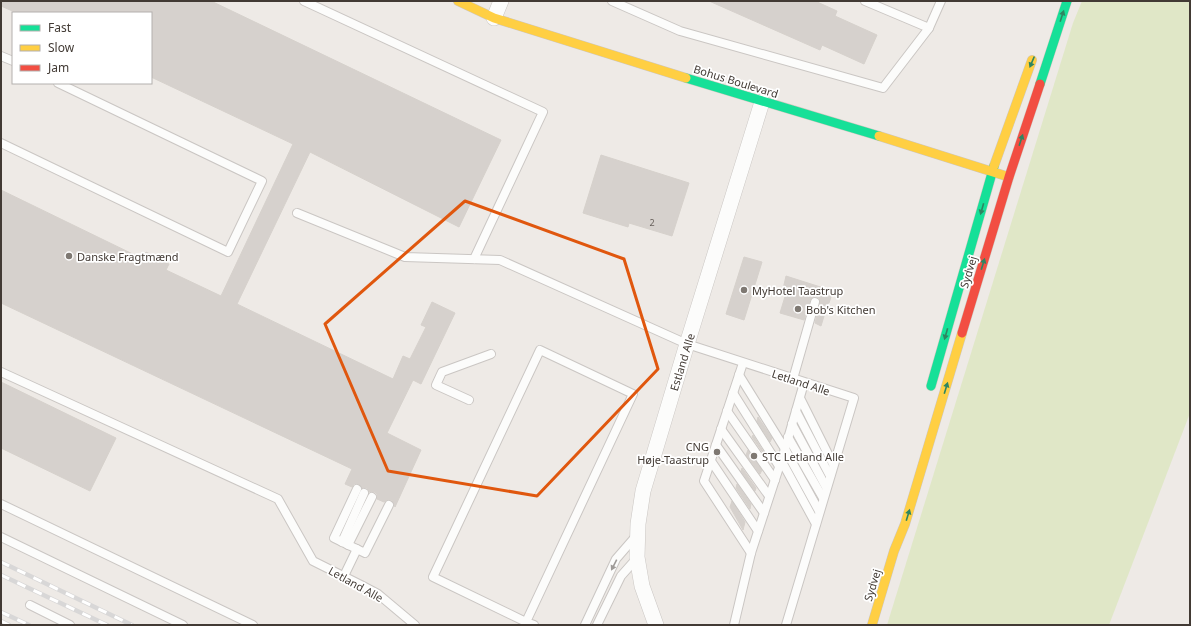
<svg xmlns="http://www.w3.org/2000/svg" width="1191" height="626" font-family="'Noto Sans',sans-serif">
<style>
.green{fill:#e0e7c7}
.building{fill:#d6d1cd;stroke:#d6d1cc}
.lines{fill:none;stroke-linecap:round;stroke-linejoin:round}
.lane-casing{stroke:#cac6c3;stroke-width:10}
.street-casing{stroke:#cac6c3;stroke-width:16}
.fast-casing{stroke:#cec7bf;stroke-width:10}
.slow-casing{stroke:#cec7bf;stroke-width:10}
.jam-casing{stroke:#cec7bf;stroke-width:10}
.lane{stroke:#fcfcfb;stroke-width:8}
.street{stroke:#fcfcfb;stroke-width:15}
.fast{stroke:#16e098;stroke-width:9}
.slow{stroke:#ffcf43;stroke-width:9}
.jam{stroke:#f24e42;stroke-width:9}
.rail-casing{stroke:#d8d7d7;stroke-width:4.5}
.rail{stroke:#fff;stroke-width:3;stroke-dasharray:9;stroke-linecap:butt}
.oneway{fill:#2e8561}
.oneway2{fill:#9f9b98}
.marked{fill:none;stroke:#e0570e;stroke-width:3;stroke-linejoin:round}
.poi-dot{fill:#7e7872;stroke:#fff;stroke-width:1.5}
.labels{text-anchor:middle;dominant-baseline:central;stroke-width:3.5;stroke-linejoin:round;paint-order:stroke}
.number-label{font-size:9px;fill:#68615c}
.street-label{font-size:11px;fill:#423a34;stroke:#fff}
.poi-label{font-size:11px;fill:#423a34;stroke:#fff;text-anchor:start}
</style>
<rect width="100%" height="100%" fill="#eeeae6"/>
<polygon class="green" points="1082,1 1190,1 1190,413 1109,625 887,625 1073,23"/>
<g class="building">
<polygon points="1,1 211,1 501,140 459,227 310,152 237,304 393,379 403,356 410,359 426,327 421,325 432,302 455,313 421,384 413,380 387,433 421,450 395,507 392,500 388,500 384,502 377,499 377,494 375,492 369,492 367,488 362,488 359,484 354,484 352,487 345,484 352,469 1,303 1,190 143,259 146,252 169,264 166,270 221,296 293,144 151,77 151,13 17,13 1,6"/>
<polygon points="709,1 815,1 837,11 835,16 877,35 864,64 822,45 820,50"/>
<polygon points="601,155 689,183 672,236 629,223 628,227 583,213"/>
<polygon points="744,257 762,262 744,320 726,314"/>
<polygon points="786,276 833,291 829,303 828,303 821,326 815,323 820,303 819,298 817,297 813,297 810,300 804,320 780,313 787,290 783,289"/>
<polygon points="1,382 116,438 90,491 1,448"/>
<polygon points="758,417 772,438 770,442 757,421"/>
<polygon points="753,435 766,456 766,457 752,437"/>
<polygon points="748,450 762,470 760,474 746,455"/>
<polygon points="742,468 756,488 755,491 741,471"/>
<polygon points="737,484 751,504 750,509 736,488"/>
<polygon points="732,501 745,522 743,530 730,507"/>
</g>
<g class="lines">
<defs>
<g id="lane">
<polyline points="304,1 543,112 474,259"/>
<polyline points="612,1 680,31 883,88 929,28 941,1"/>
<polyline points="865,1 929,28"/>
<polyline points="1,56 13,61"/>
<polyline points="1,143 228,252 262,181 58,83"/>
<polyline points="297,213 405,257 500,260 687,344 854,398 786,625"/>
<polyline points="743,363 704,481 751,553"/>
<polyline points="1,372 278,499 313,561 361,585 378,594 415,625"/>
<polyline points="739,375 785,449 819,511"/>
<polyline points="793,379 815,302"/>
<polyline points="733,393 779,466"/>
<polyline points="800,398 833,464"/>
<polyline points="469,400 436,385 442,372 491,354"/>
<polyline points="727,411 775,480"/>
<polyline points="796,411 830,476"/>
<polyline points="792,424 826,487"/>
<polyline points="721,429 769,496"/>
<polyline points="788,437 823,498"/>
<polyline points="716,445 764,513"/>
<polyline points="781,460 816,524"/>
<polyline points="711,461 758,531"/>
<polyline points="357,489 334,538 365,553 389,505"/>
<polyline points="1,504 253,625"/>
<polyline points="1,537 183,625"/>
<polyline points="342,542 364,493"/>
<polyline points="348,545 372,497"/>
<polyline points="344,576 357,549"/>
<polyline points="30,605 70,625"/>
<polyline points="526,622 633,394 540,350 433,577 526,622 534,625"/>
<polyline points="585,625 616,559 636,536"/>
<polyline points="597,625 621,576 637,558"/>
<polyline points="734,625 751,553 785,449 804,383"/>
</g>
<g id="street">
<polyline points="494,18 501,1"/>
<polyline points="656,625 642,586 637,557 638,524 643,491 687,344 762,102"/>
</g>
<g id="fast">
<polyline points="686,78 879,136"/>
<polyline points="1040,84 1067,1"/>
<polyline points="931,386 994,166"/>
</g>
<g id="slow">
<polyline points="458,1 494,18 686,78"/>
<polyline points="879,136 1009,177"/>
<polyline points="994,166 1032,60"/>
<polyline points="872,625 894,551 905,524 962,333"/>
</g>
<polyline id="jam" points="962,333 1009,177 1040,84"/>
</defs>
<use href="#lane" class="lane-casing"/>
<use href="#street" class="street-casing"/>
<use href="#fast" class="fast-casing"/>
<use href="#slow" class="slow-casing"/>
<use href="#jam" class="jam-casing"/>
<use href="#lane" class="lane"/>
<use href="#street" class="street"/>
<use href="#fast" class="fast"/>
<use href="#slow" class="slow"/>
<use href="#jam" class="jam"/>
<defs>
<g id="rail">
<polyline points="1,562 132,625"/>
<polyline points="1,575 107,625"/>
<polyline points="1,612 29,625"/>
<polyline points="1,621 9,625"/>
</g>
</defs>
<use href="#rail" class="rail-casing"/>
<use href="#rail" class="rail"/>
</g>
<defs><path id="oneway-solid" d="M-6-.8H1V-3.2L6.5 0L1 3.2V.8H-6Z"/></defs>
<g class="oneway">
<use href="#oneway-solid" transform="translate(1062 16) rotate(-72)"/>
<use href="#oneway-solid" transform="translate(1032 62) rotate(113)"/>
<use href="#oneway-solid" transform="translate(1021 140) rotate(-72)"/>
<use href="#oneway-solid" transform="translate(982 209) rotate(106)"/>
<use href="#oneway-solid" transform="translate(983 264) rotate(-73)"/>
<use href="#oneway-solid" transform="translate(946 334) rotate(106)"/>
<use href="#oneway-solid" transform="translate(946 388) rotate(-73)"/>
<use href="#oneway-solid" transform="translate(908 515) rotate(-73)"/>
</g>
<use class="oneway2" href="#oneway-solid" transform="translate(614 565) rotate(117)"/>
<path class="marked" d="M465 201 624 259 658 369 537 496 388 471 325 324Z"/>
<g class="poi-dot">
<circle cx="69" cy="256" r="4"/>
<circle cx="744" cy="290" r="4"/>
<circle cx="798" cy="309" r="4"/>
<circle cx="717" cy="452" r="4"/>
<circle cx="754" cy="456" r="4"/>
</g>
<g class="labels">
<g class="number-label">
<text x="652" y="222">2</text>
</g>
<g class="street-label">
<text transform="translate(736 81) rotate(17)">Bohus Boulevard</text>
<text transform="translate(968 272) rotate(-73)">Sydvej</text>
<text transform="translate(682 362) rotate(-73)">Estland Alle</text>
<text transform="translate(801 382) rotate(18)">Letland Alle</text>
<text transform="translate(356 584) rotate(29)">Letland Alle</text>
<text transform="translate(872 585) rotate(-73)">Sydvej</text>
</g>
<g class="poi-label">
<text x="77" y="256">Danske Fragtmænd</text>
<text x="752" y="290">MyHotel Taastrup</text>
<text x="806" y="309">Bob's Kitchen</text>
<text x="709" y="446" text-anchor="end">CNG<tspan x="709" dy="13">Høje-Taastrup</tspan></text>
<text x="762" y="456">STC Letland Alle</text>
</g>
</g>
<rect width="1191" height="626" fill="none" stroke="#423a34" stroke-width="4"/>
<rect x="12" y="12" width="140" height="72" fill="#ffffff" stroke="#b3b0ae"/>
<rect x="20" y="25" width="20" height="6" fill="#16e098" stroke="#b3b0ae"/>
<text x="48" y="32" font-size="12" fill="#423a34">Fast</text>
<rect x="20" y="45" width="20" height="6" fill="#ffcf43" stroke="#b3b0ae"/>
<text x="48" y="52" font-size="12" fill="#423a34">Slow</text>
<rect x="20" y="65" width="20" height="6" fill="#f24e42" stroke="#b3b0ae"/>
<text x="48" y="72" font-size="12" fill="#423a34">Jam</text>
</svg>
